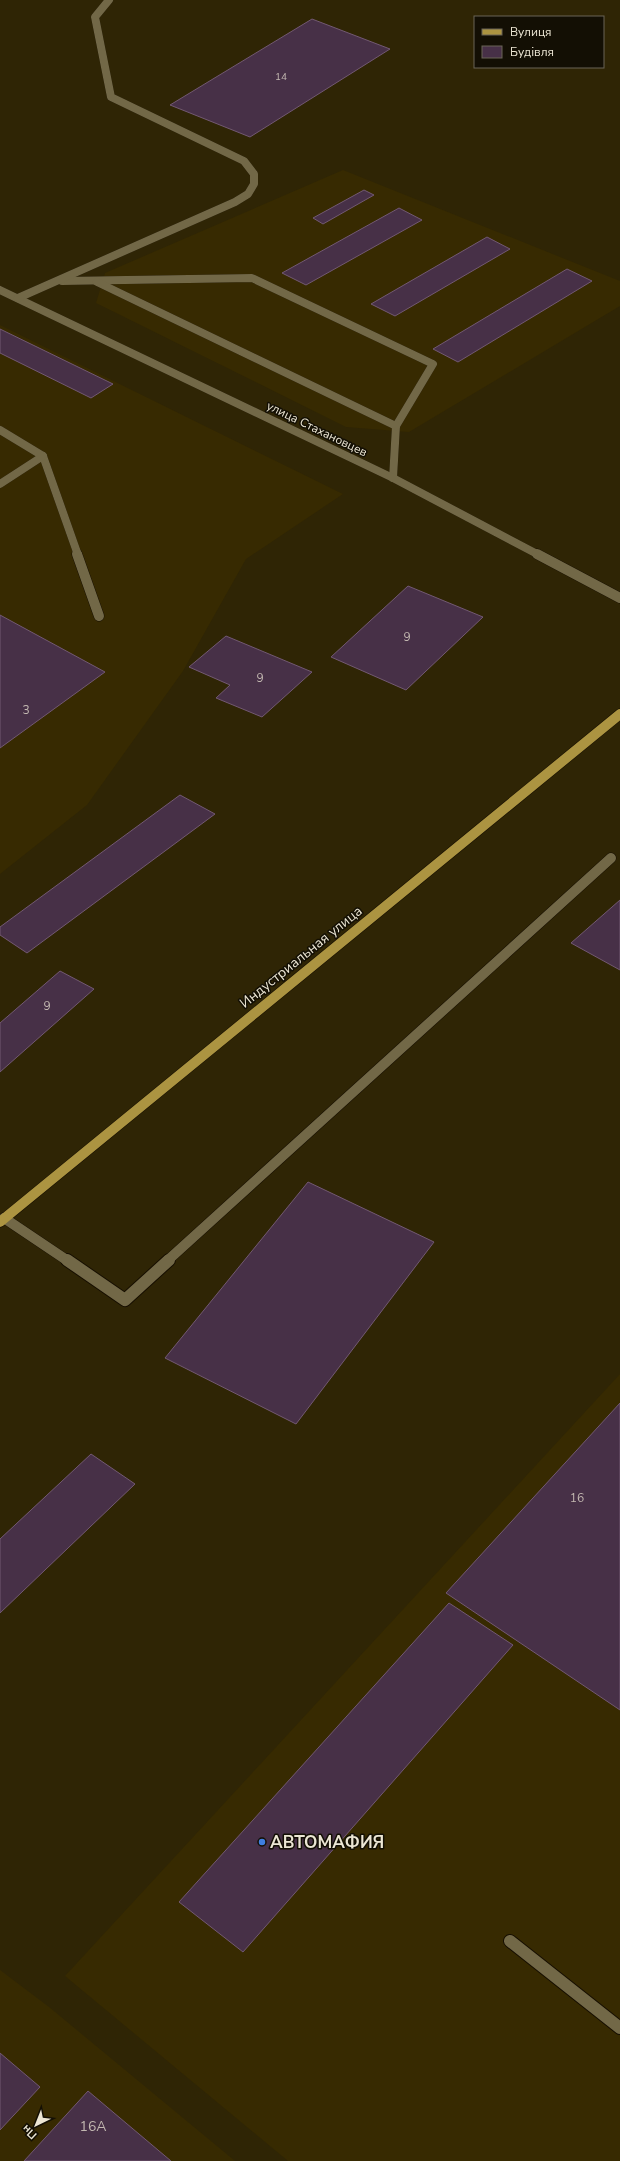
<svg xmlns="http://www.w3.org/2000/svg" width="620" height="2161" font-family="'Nunito Sans',sans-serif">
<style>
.built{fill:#372a01}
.building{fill:#473047;stroke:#725972}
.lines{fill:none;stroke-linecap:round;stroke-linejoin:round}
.minor-far2-casing{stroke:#160e00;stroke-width:8}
.minor-far1-casing{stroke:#160e00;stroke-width:11}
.minor-casing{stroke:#160e00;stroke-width:14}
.major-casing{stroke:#160e00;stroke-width:11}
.minor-far2{stroke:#726847;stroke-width:8}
.minor-far1{stroke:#726847;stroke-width:10}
.minor{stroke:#726847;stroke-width:12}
.major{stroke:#ac9441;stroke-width:10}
.shop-dot{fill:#3f7fe0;stroke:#130f04;stroke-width:1.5}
.labels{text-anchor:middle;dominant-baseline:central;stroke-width:3;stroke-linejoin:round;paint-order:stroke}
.far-number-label{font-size:10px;fill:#c3b8b1}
.far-street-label{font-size:12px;fill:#ece6d4;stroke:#130f04}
.number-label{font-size:12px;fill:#c3b8b1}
.street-label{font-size:14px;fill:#ece6d4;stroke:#130f04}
.near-number-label{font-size:14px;fill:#c3b8b1}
.near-poi-label{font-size:17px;font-weight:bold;fill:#ece6d4;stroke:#130f04;text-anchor:start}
</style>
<rect width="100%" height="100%" fill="#2f2505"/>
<g class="built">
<polygon points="343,170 620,281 620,306 409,432 346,427 96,303 105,273"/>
<polygon points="0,325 343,494 246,559 183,671 87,805 0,874"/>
<polygon points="620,1374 620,2161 288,2161 65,1976"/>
<polygon points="0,1970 49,2007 235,2161 0,2161"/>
</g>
<g class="building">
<polygon points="312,19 390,49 250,137 170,105"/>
<polygon points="364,190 374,195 323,224 313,218"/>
<polygon points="399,208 422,220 306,285 282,273"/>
<polygon points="487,237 510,249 395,316 371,304"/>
<polygon points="567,269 592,281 458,362 433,349"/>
<polygon points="0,329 113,384 91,398 0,353"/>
<polygon points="408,586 483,617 406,690 331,657"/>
<polygon points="0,615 105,672 0,748"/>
<polygon points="226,636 312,672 262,717 216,698 230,685 189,667"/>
<polygon points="180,795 215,814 27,953 0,935 0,927"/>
<polygon points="620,900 620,970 571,943"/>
<polygon points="60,971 94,989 0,1072 0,1023"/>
<polygon points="308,1182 434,1242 296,1424 165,1358"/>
<polygon points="620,1403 620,1710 446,1593"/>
<polygon points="91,1454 135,1484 0,1613 0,1539"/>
<polygon points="449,1603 513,1645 243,1952 179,1902"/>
<polygon points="0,2053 40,2087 0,2130"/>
<polygon points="88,2091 171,2161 24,2161"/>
</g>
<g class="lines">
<defs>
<g id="minor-far2">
<polyline points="62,281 252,278 433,364 396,426 393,478"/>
<polyline points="97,282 396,426"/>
<polyline points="0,290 393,478 539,555"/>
<polyline points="18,298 235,202 248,194 254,184 254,174 244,161 111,97 95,17 109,0"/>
<polyline points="0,430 43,456 78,555"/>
<polyline points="0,484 43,456"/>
</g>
<g id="minor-far1">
<polyline points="77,554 99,616"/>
<polyline points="537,554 620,598"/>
<polyline points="4,1218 68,1261"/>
<polyline points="167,1261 611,858"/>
</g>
<g id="minor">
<polyline points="67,1260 125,1300 169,1260"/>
<polyline points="510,1941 620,2028"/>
</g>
<polyline id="major" points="0,1222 620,714"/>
</defs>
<use href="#minor-far2" class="minor-far2-casing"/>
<use href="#minor-far1" class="minor-far1-casing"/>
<use href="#minor" class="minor-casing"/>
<use href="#major" class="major-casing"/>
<use href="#minor-far2" class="minor-far2"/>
<use href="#minor-far1" class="minor-far1"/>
<use href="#minor" class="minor"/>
<use href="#major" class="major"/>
</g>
<circle class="shop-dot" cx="262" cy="1842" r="4"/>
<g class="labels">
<g class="far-number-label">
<text x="281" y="77">14</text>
</g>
<g class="far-street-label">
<text transform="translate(317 429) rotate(26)">улица Стахановцев</text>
</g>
<g class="number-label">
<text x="407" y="637">9</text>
<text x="260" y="678">9</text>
<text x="26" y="710">3</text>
<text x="47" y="1006">9</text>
<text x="577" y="1498">16</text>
</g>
<g class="street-label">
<text transform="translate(301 957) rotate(-39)">Индустриальная улица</text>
</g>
<g class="near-number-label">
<text x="93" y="2126">16А</text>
</g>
<g class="near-poi-label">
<text x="270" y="1842">АВТОМАФИЯ</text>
</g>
</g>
<rect x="474" y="16" width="130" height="52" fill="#130f04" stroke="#6a6557"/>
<rect x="482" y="29" width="20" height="6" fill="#ac9441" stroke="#6a6557"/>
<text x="510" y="36" font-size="12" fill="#ece6d4">Вулиця</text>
<rect x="482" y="46" width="20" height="12" fill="#473047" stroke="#6a6557"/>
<text x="510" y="56" font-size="12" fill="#ece6d4">Будівля</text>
<g transform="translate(36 2125) rotate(223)" stroke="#130f04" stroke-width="3" paint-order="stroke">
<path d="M0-3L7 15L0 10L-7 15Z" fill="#ece6d4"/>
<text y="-6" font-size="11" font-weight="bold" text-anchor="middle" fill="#ece6d4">Пн</text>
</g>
</svg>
